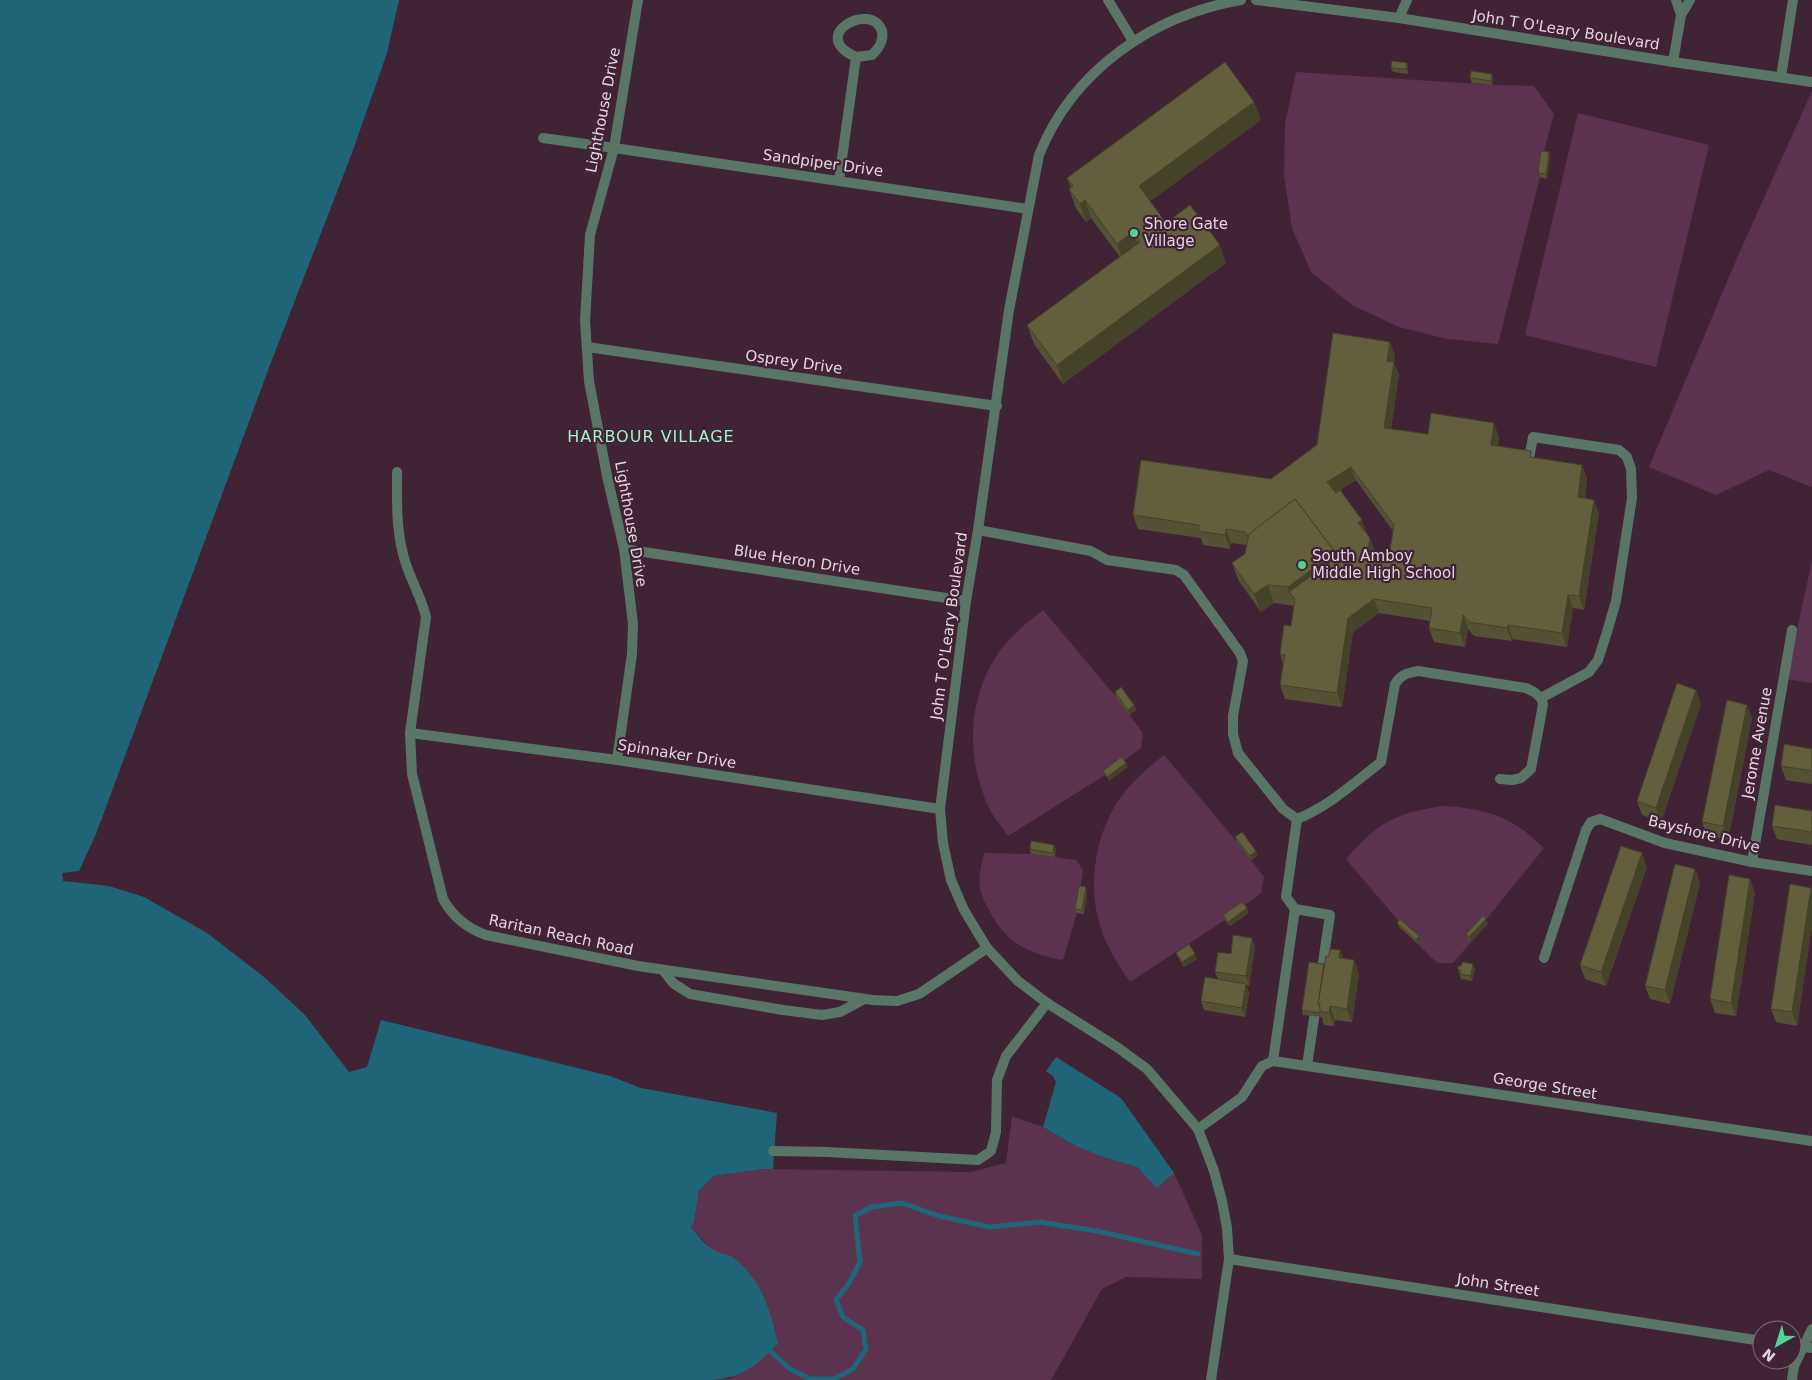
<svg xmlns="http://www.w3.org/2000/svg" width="1812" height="1380" font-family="'DejaVu Sans',sans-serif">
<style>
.green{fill:#5c334e}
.water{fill:#206477}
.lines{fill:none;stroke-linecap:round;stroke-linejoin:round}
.stream{stroke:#206477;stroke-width:5}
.lane{stroke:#597566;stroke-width:10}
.street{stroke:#597566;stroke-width:10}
.wall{fill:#555134;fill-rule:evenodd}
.shaded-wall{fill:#45422a}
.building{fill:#635e3c;stroke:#45422a;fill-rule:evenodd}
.poi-dot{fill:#50d398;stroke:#402436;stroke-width:2}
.labels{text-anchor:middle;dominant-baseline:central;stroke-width:4.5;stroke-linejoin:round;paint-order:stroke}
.street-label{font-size:15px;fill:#e5d3de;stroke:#402436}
.poi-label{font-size:15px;fill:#e5d3de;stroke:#402436;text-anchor:start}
.neighbourhood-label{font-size:16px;letter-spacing:1px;fill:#9ff1c6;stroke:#402436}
</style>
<rect width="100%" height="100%" fill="#402436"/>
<g class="green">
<polygon points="1296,72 1492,85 1534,86 1554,114 1543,155 1540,177 1498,344 1447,339 1399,327 1352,305 1311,272 1292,228 1284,176 1285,124"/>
<polygon points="1812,91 1812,487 1769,470 1716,495 1649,467 1737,258"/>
<polygon points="1578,113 1709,145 1656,367 1525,335"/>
<polygon points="1812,561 1812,683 1786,679"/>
<path d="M1043 610 1116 697 1143 733 1141 748 1105 775 1008 836C1002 827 994 818 989 808 966 758 967 701 997 655 1009 637 1026 623 1043 610Z"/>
<path d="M1164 755 1237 842 1264 877 1261 893 1225 920 1130 982C1118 964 1106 946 1100 925 1087 885 1096 831 1121 797 1133 780 1148 768 1164 755Z"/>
<path d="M1442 806C1470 807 1499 812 1523 830 1530 835 1537 842 1544 848L1485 921 1468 939 1471 942 1453 963H1437L1418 944 1346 859C1379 822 1393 814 1442 806Z"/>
<path d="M984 853 1031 854 1076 860 1083 870 1077 913 1063 960C1028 954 1005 942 989 910 986 904 981 895 980 888 978 877 982 864 984 853Z"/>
<polygon points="1012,1116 1043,1127 1076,1146 1103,1157 1137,1167 1157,1187 1174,1173 1202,1235 1202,1279 1126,1277 1102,1289 1051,1380 712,1380 732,1378 730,1255 713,1251 691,1227 694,1223 699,1190 714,1176 762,1169 971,1172 1006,1163"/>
</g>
<g class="water">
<path d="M0 0H399L387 53 352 153 270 365 96 834 79 871 62 873 63 881 109 886 144 897 207 933 264 977 305 1015 349 1072 367 1067 381 1020 610 1076 641 1088 777 1113 773 1169H762L714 1176 699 1190 694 1223 691 1227C697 1234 704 1244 712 1249 718 1254 727 1253 733 1257 761 1279 771 1311 778 1344 753 1367 746 1376 712 1380H0Z"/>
<polygon points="1056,1057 1121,1098 1174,1173 1157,1188 1137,1167 1103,1157 1076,1146 1043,1127 1056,1082 1053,1076 1046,1071"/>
</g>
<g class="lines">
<polyline class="stream" points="766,1347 790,1369 810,1379 834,1379 853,1369 866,1349 863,1330 843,1317 836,1300 849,1283 860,1262 855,1216 871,1207 902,1203 939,1216 990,1227 1040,1222 1097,1231 1198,1254"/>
<g class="lane">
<polyline points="543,138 614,148"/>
<polyline points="1529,458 1533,437 1619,450 1627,457 1631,469 1632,498 1616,601 1607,632 1598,660 1589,672 1541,698"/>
<polyline points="978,530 1091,551 1107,560 1176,570 1184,575 1240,653 1243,661 1233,716 1233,734 1238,753 1283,809 1297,819"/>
<path d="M1297 819C1329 806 1354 783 1381 762L1395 684C1401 674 1408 673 1418 671L1526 688 1534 692 1541 698 1543 704 1542 710 1531 769 1521 778 1512 780 1500 779"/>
<polyline points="1295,909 1330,915 1321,976"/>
<polyline points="663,970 673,983 690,994 783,1010 822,1015 840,1012 864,999"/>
<polyline points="1273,1061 1295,909 1286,897 1297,819"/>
<polyline points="1307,1066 1316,1005"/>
<polyline points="773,1151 827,1152 978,1160 991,1151 996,1132 997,1080 1006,1056 1047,1003"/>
</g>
<g class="street">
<polyline points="1108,0 1133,41"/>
<polyline points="1256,0 1399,18 1673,62 1812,82"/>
<polyline points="1676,0 1681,15"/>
<polyline points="1399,18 1407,0"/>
<polyline points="1673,62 1681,15 1690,0"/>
<polyline points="1781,77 1793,0"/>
<polyline points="614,148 1028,209"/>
<path d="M839 180 856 57 872 55C879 48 884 41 882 31 871 0 807 36 856 57"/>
<polyline points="587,347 997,406"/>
<path d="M397 472C397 500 396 527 403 554 408 576 421 595 426 617L410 733 412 774 443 899C453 917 466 928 486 935L638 966 873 1000 897 1001 919 994 987 948"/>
<polyline points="624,549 966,601"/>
<polyline points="410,733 617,760 940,809"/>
<polyline points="617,760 632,654 633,624 624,549 607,476 589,381 585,321 590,235 614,148 638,0"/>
<polyline points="1752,862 1792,630"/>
<polyline points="1544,958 1586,830 1591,822 1600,819 1665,843 1752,862 1812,871"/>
<polyline points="1198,1129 1242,1097 1262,1066 1273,1061 1812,1141"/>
<polyline points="1229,1259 1762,1341"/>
<polyline points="1792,1346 1812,1348"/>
<path d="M1211 1380 1229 1259 1227 1228 1222 1201 1214 1171 1198 1129 1147 1069 1117 1047 1047 1003 1018 981 987 948 964 910 951 880 943 843 940 809 966 601 978 530 1009 310 1039 155C1073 70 1153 15 1241 0"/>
<polyline points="1792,1380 1794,1366 1812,1329"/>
</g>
</g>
<g class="wall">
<polygon points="1407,63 1408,67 1408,74 1393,72 1391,68"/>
<polygon points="1470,78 1493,78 1492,85 1472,83"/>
<polygon points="1254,102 1261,120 1150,201 1166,223 1226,263 1063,384 1034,344 1027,325 1120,257 1091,218 1086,222 1076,208 1069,189 1071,188 1067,178"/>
<polygon points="1550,156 1547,179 1540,177 1538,173"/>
<path d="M1390 342 1395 356 1394 363 1399 375 1391 429 1428 434 1499 437 1498 446 1533 457 1582 465 1587 479 1585 498 1599 513 1584 610 1573 608 1567 647 1513 639 1512 641 1474 636 1468 629 1465 647 1434 642 1429 628 1430 621 1379 613 1353 632 1342 707 1285 699 1280 685 1283 664 1280 654 1291 626 1294 606 1274 603 1261 612 1239 581 1232 563 1245 554 1247 545 1231 543 1230 549 1203 545 1201 538 1138 529 1133 515 1271 479 1317 445ZM1356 480 1393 531 1388 563 1373 560 1375 552 1370 538 1340 490Z"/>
<polygon points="1115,692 1134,705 1136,710 1129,715 1116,697"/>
<polygon points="1701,704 1661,822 1642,815 1637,801"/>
<polygon points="1747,705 1752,719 1728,840 1707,836 1702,822"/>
<polygon points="1812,749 1812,784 1786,780 1781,766"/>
<polygon points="1812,811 1812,845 1777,839 1772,826"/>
<polygon points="1235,837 1256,851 1257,856 1251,860 1237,842"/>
<polygon points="1054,845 1056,849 1055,857 1031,854 1030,849"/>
<polygon points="1647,867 1606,986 1585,979 1580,965"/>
<polygon points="1695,869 1700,883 1670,1004 1650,999 1645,986"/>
<polygon points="1750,879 1755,893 1736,1016 1715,1013 1710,999"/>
<polygon points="1811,888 1812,891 1812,926 1797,1026 1776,1022 1771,1009"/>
<polygon points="1087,892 1084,914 1077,913 1075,909"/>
<polygon points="1249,913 1230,926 1225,920 1223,915"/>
<polygon points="1397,923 1419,936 1421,941 1418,944 1399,927"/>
<polygon points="1488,924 1471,942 1468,939 1466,934"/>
<polygon points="1255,947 1249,986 1246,985 1249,993 1245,1017 1204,1010 1201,1001 1218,979 1215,972 1231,954"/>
<polygon points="1340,950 1343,958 1354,960 1359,974 1352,1022 1335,1020 1334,1026 1324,1025 1322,1017 1303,1015 1302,1010 1329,956"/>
<polygon points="1176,953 1197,959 1184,967 1178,957"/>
<polygon points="1458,969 1475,969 1472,981 1461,979"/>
</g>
<g class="shaded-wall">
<polygon points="1407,63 1408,67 1408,74 1406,69"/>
<polygon points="1492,74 1493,78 1492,85 1491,81"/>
<polygon points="1254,102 1261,120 1145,205 1139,186"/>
<polygon points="1549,152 1550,156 1547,179 1546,174"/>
<polygon points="1085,200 1091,218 1086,222 1080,204"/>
<polygon points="1133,232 1140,251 1124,262 1117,244"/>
<polygon points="1220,245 1226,263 1063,384 1057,365"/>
<polygon points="1390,342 1395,356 1394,363 1399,375 1389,441 1384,428 1387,361"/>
<polygon points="1494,423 1499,437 1496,459 1491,445"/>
<polygon points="1582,465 1587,479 1583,511 1578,497"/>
<polygon points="1351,467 1356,480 1332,495 1327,482"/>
<polygon points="1594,500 1599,513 1584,610 1579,596"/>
<polygon points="1362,520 1367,534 1358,523"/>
<polygon points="1226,529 1231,543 1230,549 1225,535"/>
<polygon points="1370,538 1375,552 1371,573 1366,559"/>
<polygon points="1335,552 1342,570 1295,599 1289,592 1288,587"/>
<polygon points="1268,585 1274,603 1261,612 1254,594"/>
<polygon points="1568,595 1573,608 1567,647 1562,633"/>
<polygon points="1374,599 1379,613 1353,632 1342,707 1337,693 1348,618"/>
<polygon points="1463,615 1468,629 1465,647 1460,633"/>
<polygon points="1508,625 1513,639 1512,641 1507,628"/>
<polygon points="1696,690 1701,704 1661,822 1656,808"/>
<polygon points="1134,705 1136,710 1129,715 1128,710"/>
<polygon points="1747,705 1752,719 1728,840 1723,826"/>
<polygon points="1126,763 1127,768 1109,781 1107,777"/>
<polygon points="1054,845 1056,849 1055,857 1053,853"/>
<polygon points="1256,851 1257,856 1251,860 1250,856"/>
<polygon points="1642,853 1647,867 1606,986 1601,972"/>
<polygon points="1695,869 1700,883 1670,1004 1665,990"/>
<polygon points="1750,879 1755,893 1736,1016 1731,1003"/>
<polygon points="1086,887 1087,892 1084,914 1082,910"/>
<polygon points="1811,888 1812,891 1812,926 1797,1026 1792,1012"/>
<polygon points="1247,908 1249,913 1230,926 1228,922"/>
<polygon points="1486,919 1488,924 1471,942 1469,937"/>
<polygon points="1419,936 1421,941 1418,944 1416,940"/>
<polygon points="1252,938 1255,947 1249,986 1246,976"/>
<polygon points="1340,950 1345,964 1339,958"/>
<polygon points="1195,954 1197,959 1184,967 1182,962"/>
<polygon points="1354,960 1359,974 1352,1022 1347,1009"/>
<polygon points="1473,964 1475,969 1472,981 1471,976"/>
<polygon points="1246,984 1249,993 1245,1017 1242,1008"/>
<polygon points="1330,1006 1335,1020 1334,1026 1329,1013"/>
</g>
<g class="building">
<polygon points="1392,61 1407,63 1406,69 1391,68"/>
<polygon points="1225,62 1254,102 1139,186 1166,223 1190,205 1220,245 1057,365 1027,325 1140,242 1133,232 1117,244 1085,200 1080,204 1069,189 1073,186 1067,178"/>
<polygon points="1471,71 1492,74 1491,81 1470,78"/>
<polygon points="1541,151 1549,152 1546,174 1538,173"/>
<path d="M1333 333 1390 342 1387 361 1394 362 1384 428 1428 434 1431 413 1494 423 1491 445 1531 451 1530 457 1582 465 1578 497 1594 500 1579 596 1568 595 1562 633 1508 625 1507 628 1469 622 1463 615 1460 633 1429 628 1432 608 1374 599 1348 618 1337 693 1280 685 1285 655 1280 654 1284 625 1291 626 1295 599 1289 592 1337 557 1335 552 1295 499 1249 534 1248 536 1245 532 1226 529 1225 535 1198 531 1199 525 1133 515 1141 460 1271 479 1317 445ZM1351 467 1394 525 1388 563 1366 559 1370 538 1358 523 1362 520 1340 490 1336 493 1327 482Z"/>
<polygon points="1295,499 1335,552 1288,587 1268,585 1254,594 1232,563 1245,554 1249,534"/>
<polygon points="1677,683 1696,690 1656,808 1637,801"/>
<polygon points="1121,687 1134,705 1128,710 1115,692"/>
<polygon points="1727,700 1747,705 1723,826 1702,822"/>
<polygon points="1784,744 1812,749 1812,771 1781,766"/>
<polygon points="1121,757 1126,763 1107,777 1103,771"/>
<polygon points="1775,805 1812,811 1812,832 1772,826"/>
<polygon points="1242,832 1256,851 1250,856 1235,837"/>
<polygon points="1031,841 1054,845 1053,853 1030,849"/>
<polygon points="1621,846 1642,853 1601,972 1580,965"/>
<polygon points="1675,864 1695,869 1665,990 1645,986"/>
<polygon points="1729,875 1750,879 1731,1003 1710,999"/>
<polygon points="1790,884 1811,888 1792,1012 1771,1009"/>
<polygon points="1079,886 1086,887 1082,910 1075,909"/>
<polygon points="1242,902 1247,908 1228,922 1223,915"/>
<polygon points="1483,916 1486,919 1469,937 1466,934"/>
<polygon points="1400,919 1419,936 1416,940 1397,923"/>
<polygon points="1233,935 1252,938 1246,976 1215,972 1218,952 1231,954"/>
<polygon points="1189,944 1195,954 1182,962 1176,953"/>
<polygon points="1330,949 1340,950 1339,958 1354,960 1347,1009 1330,1006 1329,1013 1319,1011 1320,1004 1318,1004 1326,956 1329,956"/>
<polygon points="1309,962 1324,964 1318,1004 1320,1008 1320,1013 1302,1010"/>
<polygon points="1462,962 1473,964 1471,976 1460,974 1461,970 1458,969 1458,966 1461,966"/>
<polygon points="1205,977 1246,984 1242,1008 1201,1001"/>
</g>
<g class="poi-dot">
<circle cx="1134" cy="233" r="5"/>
<circle cx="1302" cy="565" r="5"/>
</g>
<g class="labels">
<g class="street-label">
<text transform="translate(1566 30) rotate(9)">John T O'Leary Boulevard</text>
<text transform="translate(603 110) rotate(-79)">Lighthouse Drive</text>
<text transform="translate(823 163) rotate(8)">Sandpiper Drive</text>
<text transform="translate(794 362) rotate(8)">Osprey Drive</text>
<text transform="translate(631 524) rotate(80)">Lighthouse Drive</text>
<text transform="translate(797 560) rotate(9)">Blue Heron Drive</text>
<text transform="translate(949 626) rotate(-82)">John T O'Leary Boulevard</text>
<text transform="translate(1757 743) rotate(-80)">Jerome Avenue</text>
<text transform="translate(677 754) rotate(9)">Spinnaker Drive</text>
<text transform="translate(1704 834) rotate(14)">Bayshore Drive</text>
<text transform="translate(561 935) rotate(12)">Raritan Reach Road</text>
<text transform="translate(1545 1086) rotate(9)">George Street</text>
<text transform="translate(1498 1285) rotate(9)">John Street</text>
</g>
<g class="poi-label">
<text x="1144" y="224">Shore Gate<tspan x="1144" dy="17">Village</tspan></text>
<text x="1312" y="556">South Amboy<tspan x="1312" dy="17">Middle High School</tspan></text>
</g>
<g class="neighbourhood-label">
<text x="651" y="436">HARBOUR VILLAGE</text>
</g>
</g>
<g transform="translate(1777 1345) rotate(219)"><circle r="24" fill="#402436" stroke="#826a79"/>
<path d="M0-4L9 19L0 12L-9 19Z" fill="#50d398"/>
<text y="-8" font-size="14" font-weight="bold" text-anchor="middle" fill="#e5d3de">N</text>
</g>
</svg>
